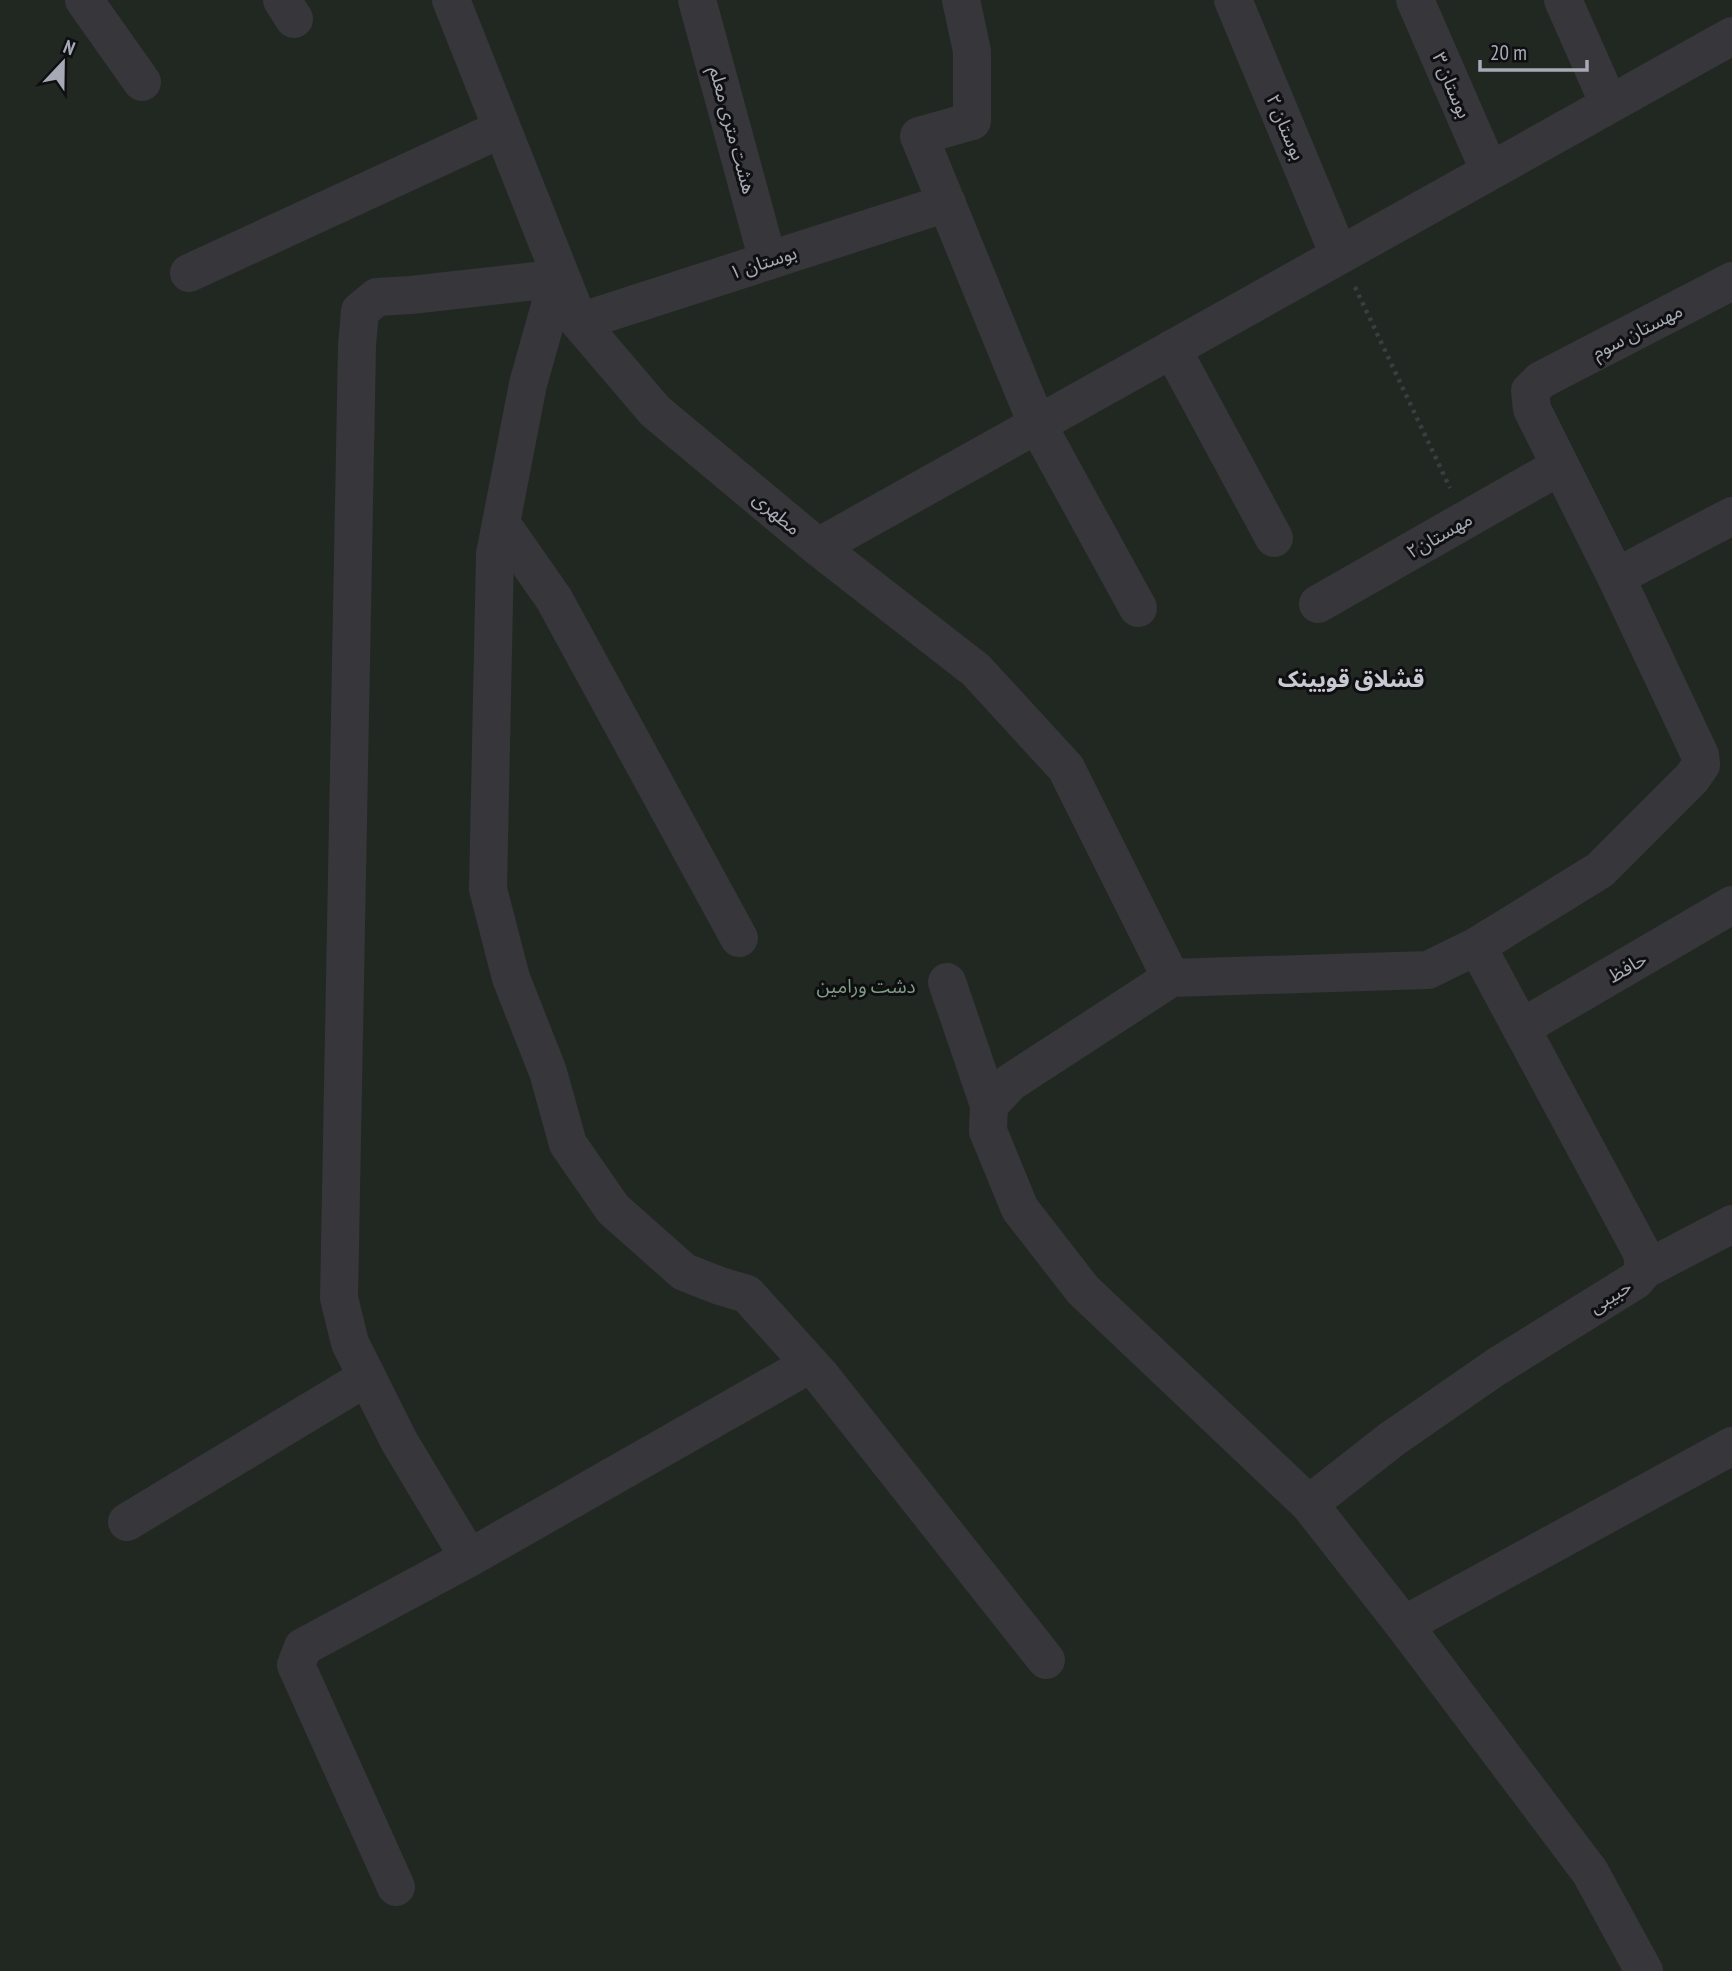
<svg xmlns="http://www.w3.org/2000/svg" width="1732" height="1971" font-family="'PT Sans Narrow','Noto Sans Arabic',sans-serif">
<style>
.park{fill:#212822}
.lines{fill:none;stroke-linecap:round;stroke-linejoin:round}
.path{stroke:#3c3d42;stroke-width:4.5;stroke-dasharray:3.5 5;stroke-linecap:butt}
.minor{stroke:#36363b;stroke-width:38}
.labels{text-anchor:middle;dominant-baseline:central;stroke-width:6;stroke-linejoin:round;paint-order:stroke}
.street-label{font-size:19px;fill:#a7aab5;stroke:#0f0f11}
.park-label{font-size:19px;fill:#7f9f84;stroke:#0f0f11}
.quarter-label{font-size:23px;font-weight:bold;fill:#c8c9d2;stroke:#0f0f11}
</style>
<rect width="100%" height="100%" fill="#141416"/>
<rect class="park" x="0" y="0" width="1732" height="1971"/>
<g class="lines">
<polyline class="path" points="1355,287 1450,488"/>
<g class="minor">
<polyline points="84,0 142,82"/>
<polyline points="282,0 294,19"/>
<polyline points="451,0 579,322 655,411 818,547 976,670 1066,768 1171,978"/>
<polyline points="697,0 768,261"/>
<polyline points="961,0 972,51 972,121 919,136 1037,424 1138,608"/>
<polyline points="1233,0 1339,255"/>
<polyline points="1415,0 1489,170"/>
<polyline points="1563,0 1609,104"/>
<polyline points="189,273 501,129"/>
<polyline points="579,322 947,203"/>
<polyline points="1172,349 1274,538"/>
<polyline points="501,523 554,599 739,938"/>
<polyline points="818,547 1732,36"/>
<polyline points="1616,577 1732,516"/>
<polyline points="1318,604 1560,466"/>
<polyline points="947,982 989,1105 988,1131 1020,1209 1083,1290 1309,1504 1404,1625 1590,1872 1644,1971"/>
<polyline points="1521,1028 1732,905"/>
<polyline points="989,1105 1011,1082 1171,978 1428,970 1477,946 1600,870 1692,778 1701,765 1700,755 1616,577 1532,409 1530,391 1541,380 1732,281"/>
<polyline points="1644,1270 1732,1224"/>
<polyline points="1309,1504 1392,1439 1496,1367 1636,1280 1644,1270 1642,1253 1477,946"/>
<polyline points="127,1522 367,1377"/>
<polyline points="469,1558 399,1441 350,1343 339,1298 357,345 360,311 377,297 411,295 561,278 550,306 528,384 495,554 488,889 511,978 548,1072 568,1144 613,1209 684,1272 720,1286 747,1294 821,1376 1046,1660"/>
<polyline points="1404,1625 1732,1446"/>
<polyline points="396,1887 296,1665 303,1647 469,1558 810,1364"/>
</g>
</g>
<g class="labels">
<g class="street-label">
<text transform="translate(1452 85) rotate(67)">بوستان ۳</text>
<text transform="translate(1286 127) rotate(67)">بوستان ۲</text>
<text transform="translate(733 130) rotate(75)">هشت متری معلم</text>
<text transform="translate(763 262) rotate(-18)">بوستان ۱</text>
<text transform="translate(1637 331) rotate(-27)">مهستان سوم</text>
<text transform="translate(777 513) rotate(40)">مطهری</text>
<text transform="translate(1439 535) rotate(-30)">مهستان۲</text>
<text transform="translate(1627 967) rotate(-30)">حافظ</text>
<text transform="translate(1610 1296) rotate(-32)">حبیبی</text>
</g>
<g class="park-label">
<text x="866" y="986">دشت ورامین</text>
</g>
<g class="quarter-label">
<text x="1351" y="678">قشلاق قویینک</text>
</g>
</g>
<g transform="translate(63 63) rotate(22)" stroke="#0f0f11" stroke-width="5" paint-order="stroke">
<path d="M0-5L12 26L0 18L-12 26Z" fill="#a7aab5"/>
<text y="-10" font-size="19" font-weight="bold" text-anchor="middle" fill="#a7aab5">N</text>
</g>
<path d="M1480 60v10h107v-10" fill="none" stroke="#a7aab5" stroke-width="3.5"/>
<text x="1490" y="60" font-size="21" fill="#a7aab5" stroke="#0f0f11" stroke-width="5" paint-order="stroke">20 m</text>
</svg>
